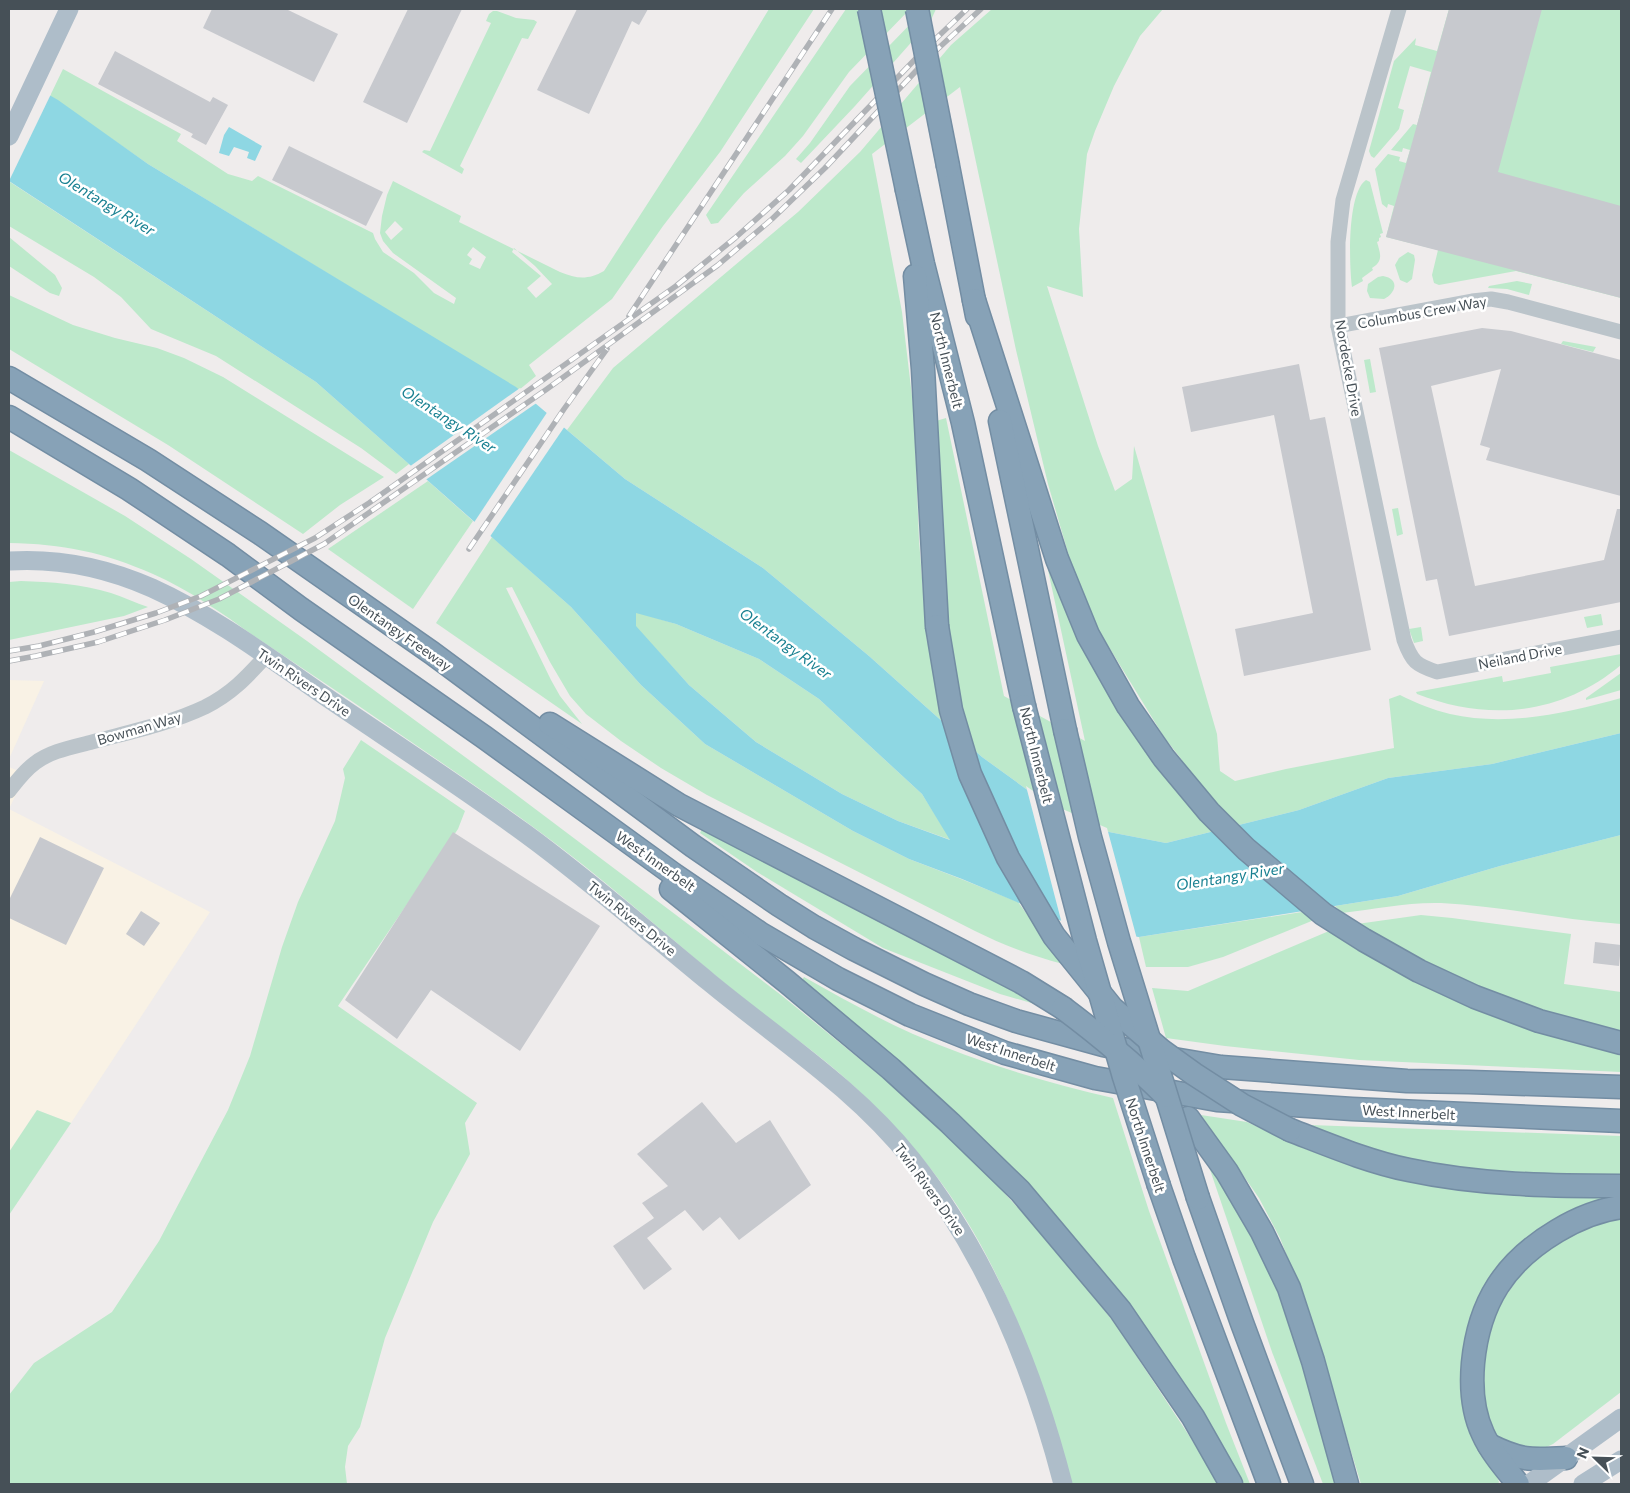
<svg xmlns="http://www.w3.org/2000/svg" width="1630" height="1493" font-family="Commissioner,sans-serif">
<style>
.commercial{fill:#f9f2e5}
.green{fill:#bde9cb;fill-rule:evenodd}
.water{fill:#8ed7e3;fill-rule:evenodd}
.pier{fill:#efecec}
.building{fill:#c7c9ce}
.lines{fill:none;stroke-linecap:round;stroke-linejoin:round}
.highway-casing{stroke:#738da3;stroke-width:25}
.minor{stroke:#bbc4ca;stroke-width:15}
.major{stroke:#aebdc9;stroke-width:19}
.highway{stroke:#87a2b7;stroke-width:22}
.rail-casing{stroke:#afb2b6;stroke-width:5.5}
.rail{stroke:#fff;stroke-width:4;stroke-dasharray:11;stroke-linecap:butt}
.highway-bridge-casing{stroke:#738da3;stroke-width:25;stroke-linecap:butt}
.highway-bridge{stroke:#87a2b7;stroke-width:22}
.labels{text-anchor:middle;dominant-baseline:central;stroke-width:5;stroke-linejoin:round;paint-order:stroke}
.street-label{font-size:14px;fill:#465057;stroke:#fff}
.water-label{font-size:15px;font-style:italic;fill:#188091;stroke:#fff}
</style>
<rect width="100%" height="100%" fill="#efecec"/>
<g class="commercial">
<polygon points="9,680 44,681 9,759"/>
<polygon points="9,767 26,774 9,809 210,912 71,1123 37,1110 9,1152"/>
</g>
<g class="green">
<path d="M769 9H814L720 152 663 226 612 299 529 365 536 376 519 390 148 164 50 96 63 69 181 134 177 141 228 174 252 181 258 176 373 233 375 239 383 252 414 273 434 293 454 304 456 298 393 253 383 241 380 233 382 216 387 195 393 181 461 216 459 222 560 272C577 279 588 280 604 271L701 121ZM395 221 403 229 391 240 385 232ZM473 247 486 257 480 269 469 264 472 259 467 255ZM514 248 535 266 552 284 536 298 527 288 541 276 512 252Z"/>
<polygon points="846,9 910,9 849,72 803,136 785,156 744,193 718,223 711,224 706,215"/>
<polygon points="925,9 936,9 931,20 855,106 801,163 796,159 810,143 850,86"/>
<path d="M992 9H1163L1140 36 1114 86 1095 131 1087 154 1079 229 1083 297 1047 286 1098 446 1115 491 1132 479 1134 446 1217 734 1220 771 1235 781 1286 769 1394 748 1389 699 1400 695C1416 703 1433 710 1450 714 1507 727 1567 713 1621 698V733L1492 764 1388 778 1299 810 1166 843 1109 832 1051 807 982 757 869 656 763 568 625 479 567 430 613 368 798 212 860 152 951 45ZM960 87 1016 350 1048 484 1073 570 1096 626 1164 737 1182 760 1156 765 1052 568 1048 570 1085 741 1004 696 946 418 936 421 946 599 953 658 927 642 919 540 914 413 902 312 872 154Z"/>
<polygon points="1449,9 1621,9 1621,298 1516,271 1439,285 1434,283 1432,275 1438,250 1386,237 1394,206 1388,204 1387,208 1382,204 1375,169 1388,154 1400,157 1399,161 1406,163 1410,150 1403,148 1402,152 1391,150 1413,124 1417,125 1431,72 1410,66 1398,108 1404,110 1399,129 1374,158 1371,156 1369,151 1394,61 1416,38 1415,45 1437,51"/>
<polygon points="493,11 497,11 516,18 534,20 537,22 528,39 522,38 460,166 464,169 462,174 422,152 424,150 430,151 491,23 486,21 489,14"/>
<path d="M1366 180 1370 182 1383 233 1380 234 1381 237 1379 238V241L1377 242C1380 253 1384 261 1372 268L1373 270 1362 278 1363 281 1352 287C1349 264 1347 193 1366 180Z"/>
<polygon points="10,182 316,382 409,464 396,474 361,448 216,356 151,329 121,297 94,277 9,226"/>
<polygon points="9,237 55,275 62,288 59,296 50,293 9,266"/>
<polygon points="1408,252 1414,255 1415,260 1412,279 1407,283 1400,280 1395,265 1399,258"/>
<path d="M1383 276C1400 279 1396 293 1384 299L1370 298 1367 291 1368 284 1378 277Z"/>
<polygon points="1517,281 1532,284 1529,295 1507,289 1488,288 1489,286"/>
<polygon points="9,295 73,325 115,338 157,348 184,358 223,377 384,477 340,505 303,534 168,445 9,349"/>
<polygon points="1563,341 1596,347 1593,352 1561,344"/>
<polygon points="1370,359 1376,392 1370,393 1364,360"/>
<path d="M9 450 125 516 191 559 307 641 510 790 684 921 781 995 904 1095 984 1171 1051 1244 1116 1325 1188 1434 1219 1484H1072C1039 1373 1003 1260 930 1168 899 1129 864 1093 826 1062 799 1040 770 1020 743 998 682 949 623 895 560 847 493 796 422 750 353 702 320 680 287 658 254 636 222 613 189 590 153 574 103 552 63 544 9 543Z"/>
<polygon points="428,481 473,521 413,609 328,549"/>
<polygon points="1398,508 1403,534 1397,536 1392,509"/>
<path d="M492 537 571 607 641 685 705 744 853 831 909 859 961 879 1018 902 1063 964C1032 956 1003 945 975 931L707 795 661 768 621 741 586 714 570 696 550 662 512 587 506 588 551 680 560 696 582 724 436 623Z"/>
<path d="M21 581C51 582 82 584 111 593 123 597 136 603 148 607L124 616 9 640V582Z"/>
<polygon points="636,612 676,624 759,659 819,699 922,794 951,840 898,821 842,794 756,742 689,685 635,626"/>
<polygon points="1601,614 1603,625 1587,628 1584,617"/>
<polygon points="1421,627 1423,641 1414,643 1409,629"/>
<path d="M1621 654V665C1561 715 1489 722 1417 694L1416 692 1502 676 1503 682 1551 673 1550 667Z"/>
<polygon points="1621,673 1621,690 1586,700 1586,698"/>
<polygon points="361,740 465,811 458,829 338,1006 477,1103 465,1123 470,1154 433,1222 385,1338 360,1427 348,1446 345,1467 347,1484 9,1484 9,1395 34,1363 112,1312 159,1241 228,1110 250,1056 282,947 298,902 335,821 345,778 343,769"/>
<polygon points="703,827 1045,1007 1000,994 883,948 757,872 700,833"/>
<path d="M1621 835V924C1561 920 1502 906 1441 903 1408 902 1375 909 1342 913L1335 906 1398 896 1500 866Z"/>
<polygon points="1302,912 1314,920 1223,957 1188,967 1146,967 1139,937"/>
<polygon points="1421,915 1452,918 1571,934 1564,984 1621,992 1621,1032 1531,1009 1408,956 1357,924"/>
<polygon points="1329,931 1353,947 1418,982 1621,1053 1621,1072 1359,1060 1225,1046 1166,1038 1152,988 1188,991"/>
<path d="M804 977C840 997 875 1017 913 1034 977 1062 1045 1082 1113 1098L1149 1211 1226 1423 1250 1484H1241L1013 1171 936 1094 875 1042 800 983Z"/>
<polygon points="37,1110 71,1123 9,1215 9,1152"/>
<polygon points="1201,1115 1247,1122 1308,1150 1365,1169 1461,1190 1522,1195 1604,1196 1604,1202 1563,1216 1470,1330 1494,1470 1499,1482 1498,1484 1361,1484 1307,1307 1280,1238 1259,1198"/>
<polygon points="1310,1125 1621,1136 1621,1178 1524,1176 1424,1165 1310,1129"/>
<polygon points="1204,1152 1245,1215 1288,1313 1337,1484 1323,1484 1272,1352"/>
<polygon points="1621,1219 1621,1392 1553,1444 1538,1451 1515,1451 1495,1435 1486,1416 1484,1387 1485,1354 1490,1329 1499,1306 1516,1281 1531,1262 1555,1243 1584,1229 1612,1220"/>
</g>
<g class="water">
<path d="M9 72 58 100 148 164 516 387 625 479 763 568 869 656 982 757 1051 807 1109 832 1166 843 1299 810 1388 778 1492 764 1621 733V835L1500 866 1398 896 1139 937 1083 930 962 879 909 859 853 831 705 744 641 685 571 607 316 382 9 181ZM636 613 676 624 759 659 819 699 922 794 950 840 898 821 842 794 756 742 689 685 636 626Z"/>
<polygon points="229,127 262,146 255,161 247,158 249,152 234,147 229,156 219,153 224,135"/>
</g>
<g class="pier">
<polygon points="9,69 51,94 9,181"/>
<polygon points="520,388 538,402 424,481 409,467"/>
<polygon points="548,411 565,426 489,538 473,524"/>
<polygon points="1026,786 1053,805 1107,828 1137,939 1082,933 1062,924"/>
</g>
<g class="building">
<polygon points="212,9 286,9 338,34 314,82 203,28"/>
<polygon points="408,9 462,9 407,123 363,102"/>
<polygon points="577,9 648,9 639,25 632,21 589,114 537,90"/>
<polygon points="1449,9 1542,9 1498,172 1621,206 1621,298 1386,237"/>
<polygon points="115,51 210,102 213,97 228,105 206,145 191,137 193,134 98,84"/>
<polygon points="289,146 383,192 366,226 272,180"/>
<polygon points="1482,328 1511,331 1621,360 1621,496 1486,460 1490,448 1480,445 1501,369 1431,386 1475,586 1604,560 1617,509 1621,509 1621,602 1449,636 1437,579 1426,581 1379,348"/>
<polygon points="1299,364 1310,420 1325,417 1371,650 1244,676 1235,629 1313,613 1274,415 1191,432 1182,387"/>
<polygon points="453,832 600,926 520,1051 431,990 397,1039 345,1000"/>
<polygon points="40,837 104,868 66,945 9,918 9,900"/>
<polygon points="141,911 160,923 144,946 126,934"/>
<polygon points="1595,942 1621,945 1619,966 1593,963"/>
<polygon points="702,1102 736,1143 770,1120 811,1185 739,1240 720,1217 703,1231 685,1210 647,1238 672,1269 644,1290 613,1246 654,1218 642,1203 668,1186 637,1154"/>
</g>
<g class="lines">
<defs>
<g id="highway">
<polyline points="948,166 977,316"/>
<polyline points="907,190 923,264 963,423 1024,706"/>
<polyline points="915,276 923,369 937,626"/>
<polyline points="974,300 1057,559 1088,635 1128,706 1164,758 1209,812 1246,849 1323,914 1364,940 1419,971 1475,997 1539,1021 1621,1043"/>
<polyline points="9,378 148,460 260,533 432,653 693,846 779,905 814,927 854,949 924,984 969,1004 1016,1021 1103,1045 1162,1057 1221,1067 1407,1081 1469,1082 1621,1087"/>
<polyline points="9,417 129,489 228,555 301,609 484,737 673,874 761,934 838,979 910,1015 1005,1053 1095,1078 1217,1100 1352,1109 1621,1121"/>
<polyline points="1000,421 1065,730"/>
<polyline points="550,724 679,805 1021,982 1063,1008"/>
<polyline points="671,889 787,982 891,1069 950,1123 1020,1191 1120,1310 1193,1417 1231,1484"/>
<polyline points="1188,1118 1227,1172 1262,1232 1289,1288 1313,1361 1347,1484"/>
<path d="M1290 1130C1329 1145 1369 1162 1409 1170 1479 1185 1550 1186 1621 1186"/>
<polyline points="1159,1186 1184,1258 1269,1484"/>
<polyline points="1198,1198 1242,1323 1302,1484"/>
<path d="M1489 1445C1521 1461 1531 1460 1566 1458"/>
<path d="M1518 1484C1506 1469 1491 1452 1483 1434 1473 1413 1471 1386 1473 1363 1479 1302 1505 1262 1557 1231 1577 1219 1599 1210 1621 1207"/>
</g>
</defs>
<use href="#highway" class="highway-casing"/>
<g class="minor">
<path d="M1399 9 1343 200 1338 242V326L1404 640C1412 662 1416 665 1437 672L1621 637"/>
<polyline points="1338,326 1472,301 1491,299 1508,302 1621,332"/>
<path d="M9 791C17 781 24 771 35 763 50 751 73 747 92 742 129 732 169 724 205 707 231 694 246 678 266 656"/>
</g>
<g class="major">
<polyline points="9,136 69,9"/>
<path d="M9 561C57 558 107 568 152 588 214 616 275 662 332 701 397 745 463 788 526 834 589 880 648 932 709 982 778 1039 856 1089 912 1160 987 1255 1033 1368 1063 1484"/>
<polyline points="1529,1484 1621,1418"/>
<polyline points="1583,1484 1621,1460"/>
</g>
<use href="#highway" class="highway"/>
<defs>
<g id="rail">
<polyline points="629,316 832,9"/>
<polyline points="469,549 564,409 607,349"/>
<polyline points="9,651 39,646 94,632 156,613 201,596 315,538 369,503 676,286 735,238 789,190 925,49 967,9"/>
<polyline points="9,661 36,656 98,642 165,620 219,599 324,544 547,389 718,265 772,219 825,168 930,56 981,9"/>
</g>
</defs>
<use href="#rail" class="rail-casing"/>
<use href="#rail" class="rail"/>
<defs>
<g id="highway-bridge">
<polyline points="869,9 907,190"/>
<polyline points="917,9 948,166"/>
<polyline points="937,626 951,710 970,774 1008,858 1054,936 1112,1008 1162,1051 1194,1074 1242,1105 1290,1130"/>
<polyline points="1024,706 1085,941 1124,1077 1159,1186"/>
<polyline points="1065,730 1090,837 1119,942 1198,1198"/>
<path d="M1063 1008C1099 1035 1134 1064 1166 1096"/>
</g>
</defs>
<use href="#highway-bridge" class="highway-bridge-casing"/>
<use href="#highway-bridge" class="highway-bridge"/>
</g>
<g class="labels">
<g class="street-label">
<text transform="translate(1422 312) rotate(-10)">Columbus Crew Way</text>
<text transform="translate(947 360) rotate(76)">North Innerbelt</text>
<text transform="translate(1349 368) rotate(80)">Nordecke Drive</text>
<text transform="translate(400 632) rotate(35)">Olentangy Freeway</text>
<text transform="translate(1520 656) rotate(-11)">Neiland Drive</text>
<text transform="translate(304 682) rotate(34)">Twin Rivers Drive</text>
<text transform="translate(139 728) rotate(-16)">Bowman Way</text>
<text transform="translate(1037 755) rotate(76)">North Innerbelt</text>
<text transform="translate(656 861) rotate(35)">West Innerbelt</text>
<text transform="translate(632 918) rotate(39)">Twin Rivers Drive</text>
<text transform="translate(1011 1052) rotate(18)">West Innerbelt</text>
<text transform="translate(1409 1112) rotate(3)">West Innerbelt</text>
<text transform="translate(1146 1145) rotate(72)">North Innerbelt</text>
<text transform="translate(930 1189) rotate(54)">Twin Rivers Drive</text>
</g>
<g class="water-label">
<text transform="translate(107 203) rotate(31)">Olentangy River</text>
<text transform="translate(449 419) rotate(33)">Olentangy River</text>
<text transform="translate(786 643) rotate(36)">Olentangy River</text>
<text transform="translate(1230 876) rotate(-9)">Olentangy River</text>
</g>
</g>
<rect width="1630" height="1493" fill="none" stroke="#465057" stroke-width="20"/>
<g transform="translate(1595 1458) rotate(293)" stroke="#ffffff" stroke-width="4" paint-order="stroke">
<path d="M0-4L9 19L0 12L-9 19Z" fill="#465057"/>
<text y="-8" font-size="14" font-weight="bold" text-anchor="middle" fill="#465057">N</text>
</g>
</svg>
